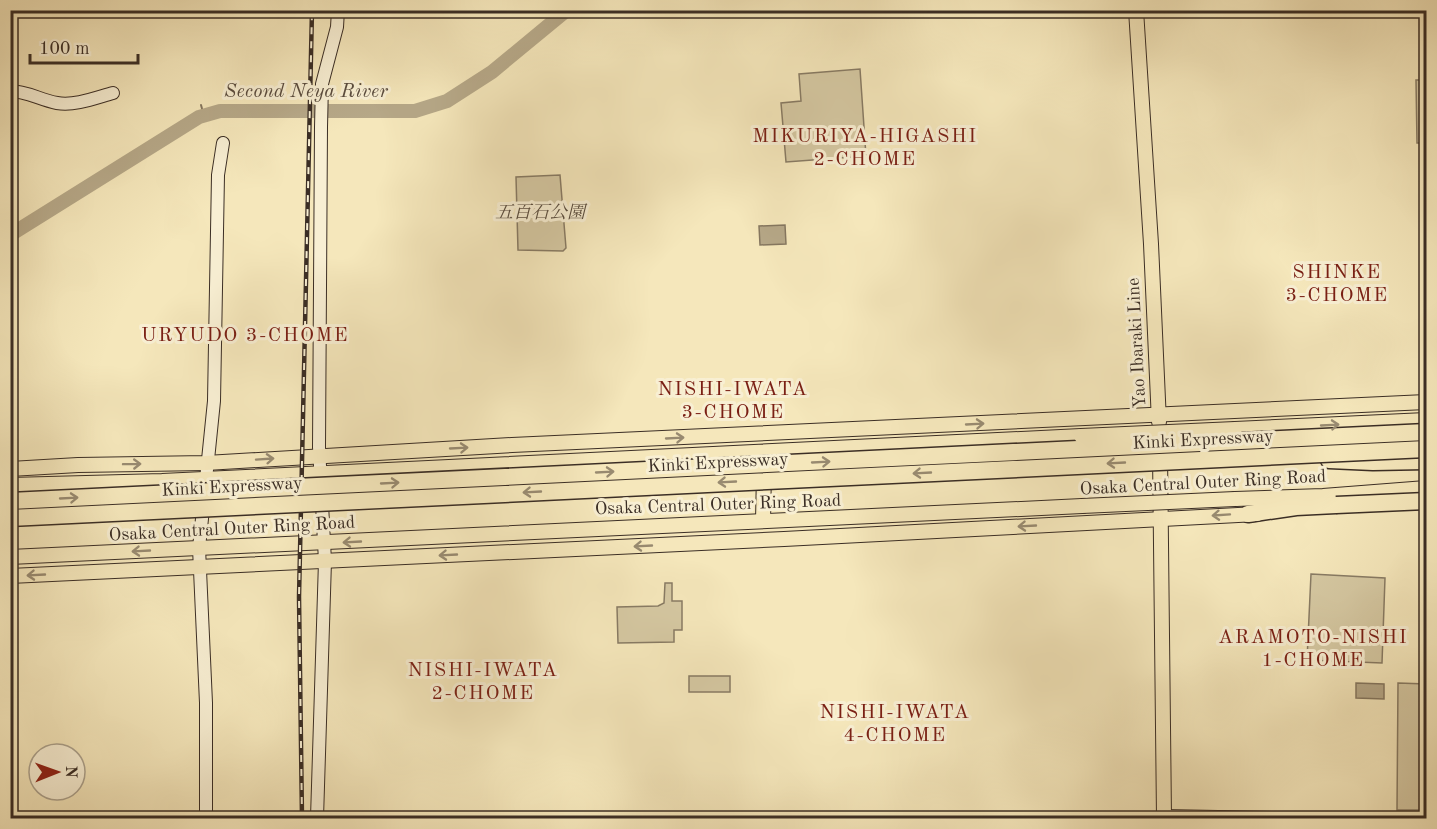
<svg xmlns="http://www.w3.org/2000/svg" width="1437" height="829" font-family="'Old Standard TT','Noto Serif JP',serif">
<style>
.green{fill:#d5c8a2;stroke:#887b64;stroke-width:1.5}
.water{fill:#b6a888;stroke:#857760;stroke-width:1.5}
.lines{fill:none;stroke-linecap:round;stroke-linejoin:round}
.stream{stroke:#857760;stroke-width:2}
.river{stroke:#b6a888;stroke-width:14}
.secondary-casing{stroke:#3b2e25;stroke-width:14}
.primary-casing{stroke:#3b2e25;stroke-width:16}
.highway-casing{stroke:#3b2e25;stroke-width:19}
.secondary{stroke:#f8efd3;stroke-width:12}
.primary{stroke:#f5e7bb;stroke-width:14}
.highway{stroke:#f5e7bb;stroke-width:16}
.rail-casing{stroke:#3b2e25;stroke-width:4.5}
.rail{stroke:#f8efd3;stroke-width:2;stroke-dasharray:7;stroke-linecap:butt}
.primary-bridge-casing{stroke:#3b2e25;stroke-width:16;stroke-linecap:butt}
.highway-bridge-casing{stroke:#3b2e25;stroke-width:19;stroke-linecap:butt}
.primary-bridge{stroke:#f5e7bb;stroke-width:14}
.highway-bridge{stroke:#f5e7bb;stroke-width:16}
.oneway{stroke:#988a70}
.labels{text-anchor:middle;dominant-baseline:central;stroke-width:6;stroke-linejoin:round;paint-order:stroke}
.park-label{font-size:18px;font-style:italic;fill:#5a4d3e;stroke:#f8efd3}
.street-label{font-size:18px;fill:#3b2e25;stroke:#f8efd3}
.water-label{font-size:20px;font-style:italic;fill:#5a4c3e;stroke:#f8efd3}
.neighbourhood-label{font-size:20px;letter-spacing:1.5px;fill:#7a1f14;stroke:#f8efd3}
</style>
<rect width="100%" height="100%" fill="#f5e7bb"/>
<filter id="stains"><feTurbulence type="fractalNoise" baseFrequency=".00333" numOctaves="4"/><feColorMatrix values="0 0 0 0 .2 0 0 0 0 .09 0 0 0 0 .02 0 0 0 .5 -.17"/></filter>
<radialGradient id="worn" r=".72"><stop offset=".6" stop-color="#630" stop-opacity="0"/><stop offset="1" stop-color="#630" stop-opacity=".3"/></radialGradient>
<g class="green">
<polygon points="860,69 866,156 786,162 781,103 801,101 799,74"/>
<polygon points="1416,80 1426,80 1426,143 1417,143"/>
<polygon points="560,175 566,248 563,251 518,250 516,177"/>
<polygon points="1311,574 1385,578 1382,663 1307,660"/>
<polygon points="665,583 672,583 672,601 682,601 682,630 674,630 674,642 618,643 617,607 658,606 664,603"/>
<rect x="689" y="676" width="41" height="16"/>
<polygon points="1398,683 1426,684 1426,810 1397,810"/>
</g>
<g class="water">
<polygon points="785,225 786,244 760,245 759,226"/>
<polygon points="1356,683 1384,684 1384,699 1356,698"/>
</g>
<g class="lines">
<polyline class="stream" points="201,105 204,116"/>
<polyline class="river" points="10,235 199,117 220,111 415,111 447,101 492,72 567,10"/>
<defs>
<g id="secondary">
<path d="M10 91C27 91 40 100 57 103 75 106 95 98 113 93"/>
<polyline points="206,813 206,703 199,548 214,401 218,175 223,143"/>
<polyline points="1164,816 1277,818"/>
<polyline points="317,818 325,561 319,447 321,127 322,84 337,27 338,10"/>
</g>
<g id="primary">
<polyline points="1136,10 1151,244 1159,422"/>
<polyline points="1235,429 1426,420"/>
<polyline points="1160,453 1164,818"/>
<polyline points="10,469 78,465 206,463 512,445 1426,402"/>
<polyline points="10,485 162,481 1081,436"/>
<polyline points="1235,499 1323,496 1426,488"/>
<polyline points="763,521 764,472"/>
<polyline points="10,557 1082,506"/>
<polyline points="10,576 784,539 1257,514"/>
</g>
<g id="highway">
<polyline points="1329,460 1373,462 1426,461"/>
<polyline points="1248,514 1296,507 1336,505"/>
</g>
</defs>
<use href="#secondary" class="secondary-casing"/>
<use href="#primary" class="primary-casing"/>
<use href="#highway" class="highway-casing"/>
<use href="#secondary" class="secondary"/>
<use href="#primary" class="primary"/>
<use href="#highway" class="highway"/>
<defs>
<polyline id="rail" points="302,818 299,597 312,10"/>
</defs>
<use href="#rail" class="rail-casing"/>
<use href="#rail" class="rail"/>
<defs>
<g id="primary-bridge">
<polyline points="1081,436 1235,429"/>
<polyline points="1082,506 1235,499"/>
</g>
<g id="highway-bridge">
<polyline points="10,501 1426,432"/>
<polyline points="1336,505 1426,501"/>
<polyline points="10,518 1426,449"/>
</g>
</defs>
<use href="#primary-bridge" class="primary-bridge-casing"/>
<use href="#highway-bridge" class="highway-bridge-casing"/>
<use href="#primary-bridge" class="primary-bridge"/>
<use href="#highway-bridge" class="highway-bridge"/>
</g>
<defs><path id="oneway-shaft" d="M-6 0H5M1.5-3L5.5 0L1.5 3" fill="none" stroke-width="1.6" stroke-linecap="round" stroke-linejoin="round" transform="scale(1.5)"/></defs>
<g class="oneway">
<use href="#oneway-shaft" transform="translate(975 424) rotate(-3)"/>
<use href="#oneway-shaft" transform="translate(1330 425) rotate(-3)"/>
<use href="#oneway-shaft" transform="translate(675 438) rotate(-3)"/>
<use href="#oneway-shaft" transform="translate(459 448) rotate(-3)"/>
<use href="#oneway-shaft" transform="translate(265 459) rotate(-4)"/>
<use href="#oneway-shaft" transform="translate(821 462) rotate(-3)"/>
<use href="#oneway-shaft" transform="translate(1116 463) rotate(177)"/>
<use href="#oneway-shaft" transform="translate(132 464) rotate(-1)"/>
<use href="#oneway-shaft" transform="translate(605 472) rotate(-3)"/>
<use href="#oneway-shaft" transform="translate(922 473) rotate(177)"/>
<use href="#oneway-shaft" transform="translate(727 482) rotate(177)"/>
<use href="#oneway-shaft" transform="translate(390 483) rotate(-3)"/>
<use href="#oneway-shaft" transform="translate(532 492) rotate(177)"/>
<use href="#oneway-shaft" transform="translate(69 498) rotate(-3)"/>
<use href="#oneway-shaft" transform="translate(1221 515) rotate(176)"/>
<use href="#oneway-shaft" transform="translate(1027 526) rotate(177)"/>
<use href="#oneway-shaft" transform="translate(352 542) rotate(177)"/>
<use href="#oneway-shaft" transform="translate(643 546) rotate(177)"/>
<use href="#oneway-shaft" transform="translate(141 551) rotate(177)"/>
<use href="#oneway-shaft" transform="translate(448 555) rotate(177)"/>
<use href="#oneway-shaft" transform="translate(36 575) rotate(177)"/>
</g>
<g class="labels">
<g class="park-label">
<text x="540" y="213">五百石公園</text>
</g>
<g class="street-label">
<text transform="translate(1137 343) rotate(-93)">Yao Ibaraki Line</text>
<text transform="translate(1203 440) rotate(-3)">Kinki Expressway</text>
<text transform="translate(718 463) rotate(-3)">Kinki Expressway</text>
<text transform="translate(1203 483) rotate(-3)">Osaka Central Outer Ring Road</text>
<text transform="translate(232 487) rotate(-3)">Kinki Expressway</text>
<text transform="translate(718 505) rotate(-2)">Osaka Central Outer Ring Road</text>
<text transform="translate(232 529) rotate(-3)">Osaka Central Outer Ring Road</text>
</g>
<g class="water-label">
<text x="306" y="92">Second Neya River</text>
</g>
<g class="neighbourhood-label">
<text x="865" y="137">MIKURIYA-HIGASHI<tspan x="865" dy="23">2-CHOME</tspan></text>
<text x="1337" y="273">SHINKE<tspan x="1337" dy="23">3-CHOME</tspan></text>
<text x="245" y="336">URYUDO 3-CHOME</text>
<text x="733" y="390">NISHI-IWATA<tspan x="733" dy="23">3-CHOME</tspan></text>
<text x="1313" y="638">ARAMOTO-NISHI<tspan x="1313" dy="23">1-CHOME</tspan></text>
<text x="483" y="671">NISHI-IWATA<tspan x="483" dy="23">2-CHOME</tspan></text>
<text x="895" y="713">NISHI-IWATA<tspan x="895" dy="23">4-CHOME</tspan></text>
</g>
</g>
<rect width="1437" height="829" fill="none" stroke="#f5e7bb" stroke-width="36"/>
<rect x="12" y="12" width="1413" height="805" fill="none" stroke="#3b2e25" stroke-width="3"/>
<rect x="18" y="18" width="1401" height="793" fill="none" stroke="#3b2e25" stroke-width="1.5"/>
<g transform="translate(57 772) rotate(89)"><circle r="28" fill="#f8efd3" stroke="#aca28d" stroke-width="1.5"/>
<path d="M0-4.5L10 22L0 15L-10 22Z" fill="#8f2418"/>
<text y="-9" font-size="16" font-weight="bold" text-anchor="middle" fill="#3b2e25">N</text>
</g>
<path d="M30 54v9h108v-9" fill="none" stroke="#3b2e25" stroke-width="3"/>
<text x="39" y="54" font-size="18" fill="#3b2e25" stroke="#f8efd3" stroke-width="4.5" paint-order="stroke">100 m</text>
<rect width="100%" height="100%" filter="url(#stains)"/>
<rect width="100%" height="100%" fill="url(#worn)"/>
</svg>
